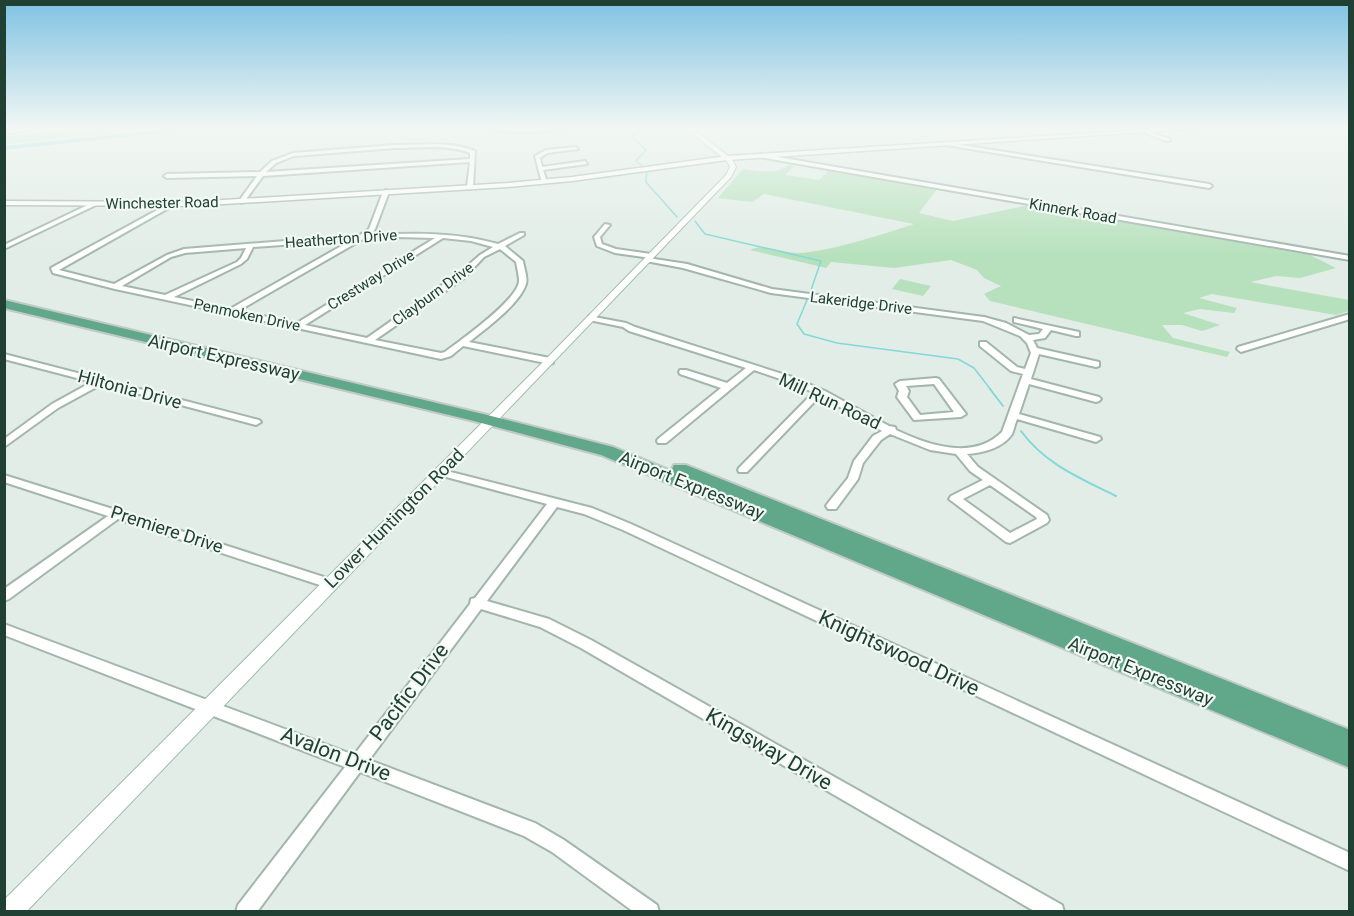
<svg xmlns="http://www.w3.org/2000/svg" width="1354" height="916" font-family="Roboto,sans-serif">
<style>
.green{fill:#b7e1bc}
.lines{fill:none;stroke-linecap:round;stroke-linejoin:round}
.stream-far1{stroke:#83d8d9;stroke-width:1.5}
.stream{stroke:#83d8d9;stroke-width:2}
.river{fill:#83d8d9;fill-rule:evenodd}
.minor-casing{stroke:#a3b6ac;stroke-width:4}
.tertiary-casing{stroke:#a3b6ac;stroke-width:3}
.secondary-casing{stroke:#a1bdaf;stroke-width:2}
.primary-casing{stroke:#c0cac6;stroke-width:4}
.minor{fill:#fff;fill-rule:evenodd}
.tertiary{fill:#fff;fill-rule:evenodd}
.secondary{fill:#fff;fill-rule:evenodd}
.primary{fill:#61a88b;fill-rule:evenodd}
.labels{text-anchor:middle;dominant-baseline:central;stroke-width:4.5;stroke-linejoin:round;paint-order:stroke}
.far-street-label{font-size:15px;fill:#1f4032;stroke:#f2f9f5}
.street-label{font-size:18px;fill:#1f4032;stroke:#f2f9f5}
.near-street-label{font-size:21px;fill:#1f4032;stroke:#f2f9f5}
</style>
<rect width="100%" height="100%" fill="#e1ede6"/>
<g class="green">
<polygon points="81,127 165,127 5,144 5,137"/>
<path d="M789 165 794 166 785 175 819 180 829 170 937 189 919 213 953 221 1029 205 1310 255 1336 268 1300 278 1276 276 1250 282 1349 300V311L1336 315 1212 294 1199 298 1237 308 1234 313 1200 309 1183 313 1220 325 1202 331 1182 325H1162L1173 338 1230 352 1227 357 990 301 984 294 1001 286 984 278 977 270 951 260 894 268 831 262 826 268 750 250C764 242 784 254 800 253 832 251 884 234 914 224L764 194 752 202 718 198 743 169C760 171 775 175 789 165Z"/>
<polygon points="900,279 931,286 923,296 892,289"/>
</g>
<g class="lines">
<g class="stream-far1">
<polyline points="644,167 636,161 646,150 631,136 649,127"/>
<polyline points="647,170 646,182 677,217"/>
<polyline points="695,221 705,234 821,261 810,293"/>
<polyline points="807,300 797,324 804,334 837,343 958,359 974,368 991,390"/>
</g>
<g class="stream">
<polyline points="990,389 1003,406"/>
<path d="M1021 431C1045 464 1080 478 1116 496"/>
</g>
<g class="river">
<polygon points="189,127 215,127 4,150 4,146"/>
<polygon points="437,127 521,131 638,127 521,135"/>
</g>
<defs>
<g id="minor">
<polygon points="30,127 43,127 4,134 4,132"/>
<polygon points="1147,131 1170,139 1170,140 1166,141 1145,133"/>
<polygon points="948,143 1209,184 1212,186 1209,188 946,145"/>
<path d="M395 145C421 145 450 141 475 151L473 187 470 189 467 187 470 162 263 176 244 202 242 203 239 201 257 176 167 178 164 176 167 174 260 172 272 161 293 153ZM395 148C419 148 448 144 470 153V159L266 172 276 163 294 156Z"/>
<polygon points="576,147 578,149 547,153 540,158 542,167 585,161 587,164 543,170 547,182 542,183 535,156 546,150"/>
<polygon points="761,154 1350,256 1350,260 759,157"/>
<path d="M386 190 389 192 375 229 371 235C417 233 454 232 498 244L520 233H524V235L505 246 523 261C524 268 528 278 526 284 519 305 485 329 469 342L550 358 553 359V363L550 364 463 346 451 356 441 359 115 289 53 273 51 268 172 202 175 204 174 205 59 270 114 284 167 255 184 249 360 235 369 229 383 192ZM397 237 435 238 297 323 238 311 363 239ZM443 238 471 241 493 247 480 255 458 274 367 338 305 325ZM352 240 230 309 174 297 241 264 247 259 253 247ZM246 248 241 258 237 262 165 295 122 286 171 257 185 253ZM500 249 516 262C517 268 519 275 519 281 518 300 461 340 445 352L441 353 375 340 464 278 484 257Z"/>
<polygon points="94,202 96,203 96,205 4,249 4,245"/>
<polygon points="605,224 610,225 600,237 602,244 616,249 651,254 654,256 651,258 615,253 597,246 594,237"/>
<path d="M648 258 687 264 772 289 984 317 1006 323 1029 335 1039 334 1043 329 1014 322V318L1079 332V336H1076L1051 330 1045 338 1033 340 1037 348 1099 362V366L1096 367 1039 354 1031 379 1099 397 1101 399 1099 401 1096 402 1029 384 1019 414 1100 437 1101 439 1096 442 1017 419C1015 424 1014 429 1012 434 1003 448 982 453 967 454L978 467 1047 515 1049 520 1047 523 1010 543 1006 542 949 499 951 496 983 480 970 471 956 454 930 450 890 434 881 440 863 463 858 479 836 509H828L826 506 828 503 848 478 854 461 873 436 882 431 822 397 815 401 747 472H739L738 470 739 468 809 397 815 393 789 382 754 370 666 443H658L657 441 658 439 721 388 680 374 679 372 680 370H686L727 383 746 368 629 331 623 327 589 320V316L626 323 635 327 795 378 825 391 889 426 895 427 896 430C928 445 973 461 1002 432L1023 374 1011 371 980 346V342H986L1017 367 1025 369 1031 353 1027 343 1020 336 983 321 771 293 683 268 646 261V259ZM990 485 1036 517 1037 519 1010 533 963 499Z"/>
<polygon points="1350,314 1350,319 1244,351 1241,352 1237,349 1238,347"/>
<polygon points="4,354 259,420 261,422 256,425 102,384 58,408 4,447 4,439 52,404 92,382 4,359"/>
<path d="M936 378 939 379 966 414 961 417 914 420 897 397 899 391 895 384 900 381ZM934 384 954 412 920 415 907 397 909 391 906 386Z"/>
<polygon points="439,469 592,508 631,524 1350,853 1350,871 623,530 584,514 557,507 487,601 549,619 591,640 1062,905 1064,912 1036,912 581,648 540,627 481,609 369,760 535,823 564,840 657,905 659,912 634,912 552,852 524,836 360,772 257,912 236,912 238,905 345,767 4,635 4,624 354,755 470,604 471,599 475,598 547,504 435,474 434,472"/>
<polygon points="4,475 116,510 123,510 125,513 333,580 335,583 333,586 329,588 118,519 9,599 4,601 4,589 108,516 4,482"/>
</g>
<polygon id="tertiary" points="1187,127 1219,127 727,160 572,181 508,187 190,206 4,205 4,201 190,202 508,183 572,177 727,156"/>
<polygon id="secondary" points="684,127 691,127 732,159 736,167 731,177 26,912 4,912 4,900 546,359 726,175 730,167 727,161"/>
<polygon id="primary" points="4,300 483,414 613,447 674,472 672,469 674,465 686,465 1350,730 1350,768 601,455 474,421 4,308"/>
</defs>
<use href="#minor" class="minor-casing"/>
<use href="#tertiary" class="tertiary-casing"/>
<use href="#secondary" class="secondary-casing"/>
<use href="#primary" class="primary-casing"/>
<use href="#minor" class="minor"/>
<use href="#tertiary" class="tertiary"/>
<use href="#secondary" class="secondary"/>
<use href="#primary" class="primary"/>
</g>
<linearGradient id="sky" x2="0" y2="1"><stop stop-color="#7fc2e2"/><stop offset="0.5" stop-color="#f2f7f4"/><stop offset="1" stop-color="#f2f7f4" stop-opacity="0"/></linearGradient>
<rect width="1354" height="256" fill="url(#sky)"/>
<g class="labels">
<g class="far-street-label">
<text transform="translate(162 203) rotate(-1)">Winchester Road</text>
<text transform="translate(1073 211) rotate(10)">Kinnerk Road</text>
<text transform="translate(341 239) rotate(-4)">Heatherton Drive</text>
<text transform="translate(371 280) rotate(-32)">Crestway Drive</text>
<text transform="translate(433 294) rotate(-36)">Clayburn Drive</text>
<text transform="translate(861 303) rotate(7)">Lakeridge Drive</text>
<text transform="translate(247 315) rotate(12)">Penmoken Drive</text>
</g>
<g class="street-label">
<text transform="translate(224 357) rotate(13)">Airport Expressway</text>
<text transform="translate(130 389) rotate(15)">Hiltonia Drive</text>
<text transform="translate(830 401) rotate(25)">Mill Run Road</text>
<text transform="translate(692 485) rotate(22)">Airport Expressway</text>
<text transform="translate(394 518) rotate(-45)">Lower Huntington Road</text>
<text transform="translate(167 529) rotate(18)">Premiere Drive</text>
<text transform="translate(1141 671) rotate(22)">Airport Expressway</text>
</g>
<g class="near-street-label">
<text transform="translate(899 653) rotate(25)">Knightswood Drive</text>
<text transform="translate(409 692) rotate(-53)">Pacific Drive</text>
<text transform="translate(769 749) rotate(30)">Kingsway Drive</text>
<text transform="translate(336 754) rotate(21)">Avalon Drive</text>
</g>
</g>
<rect width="1354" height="916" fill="none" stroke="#1f4032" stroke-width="12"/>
</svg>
